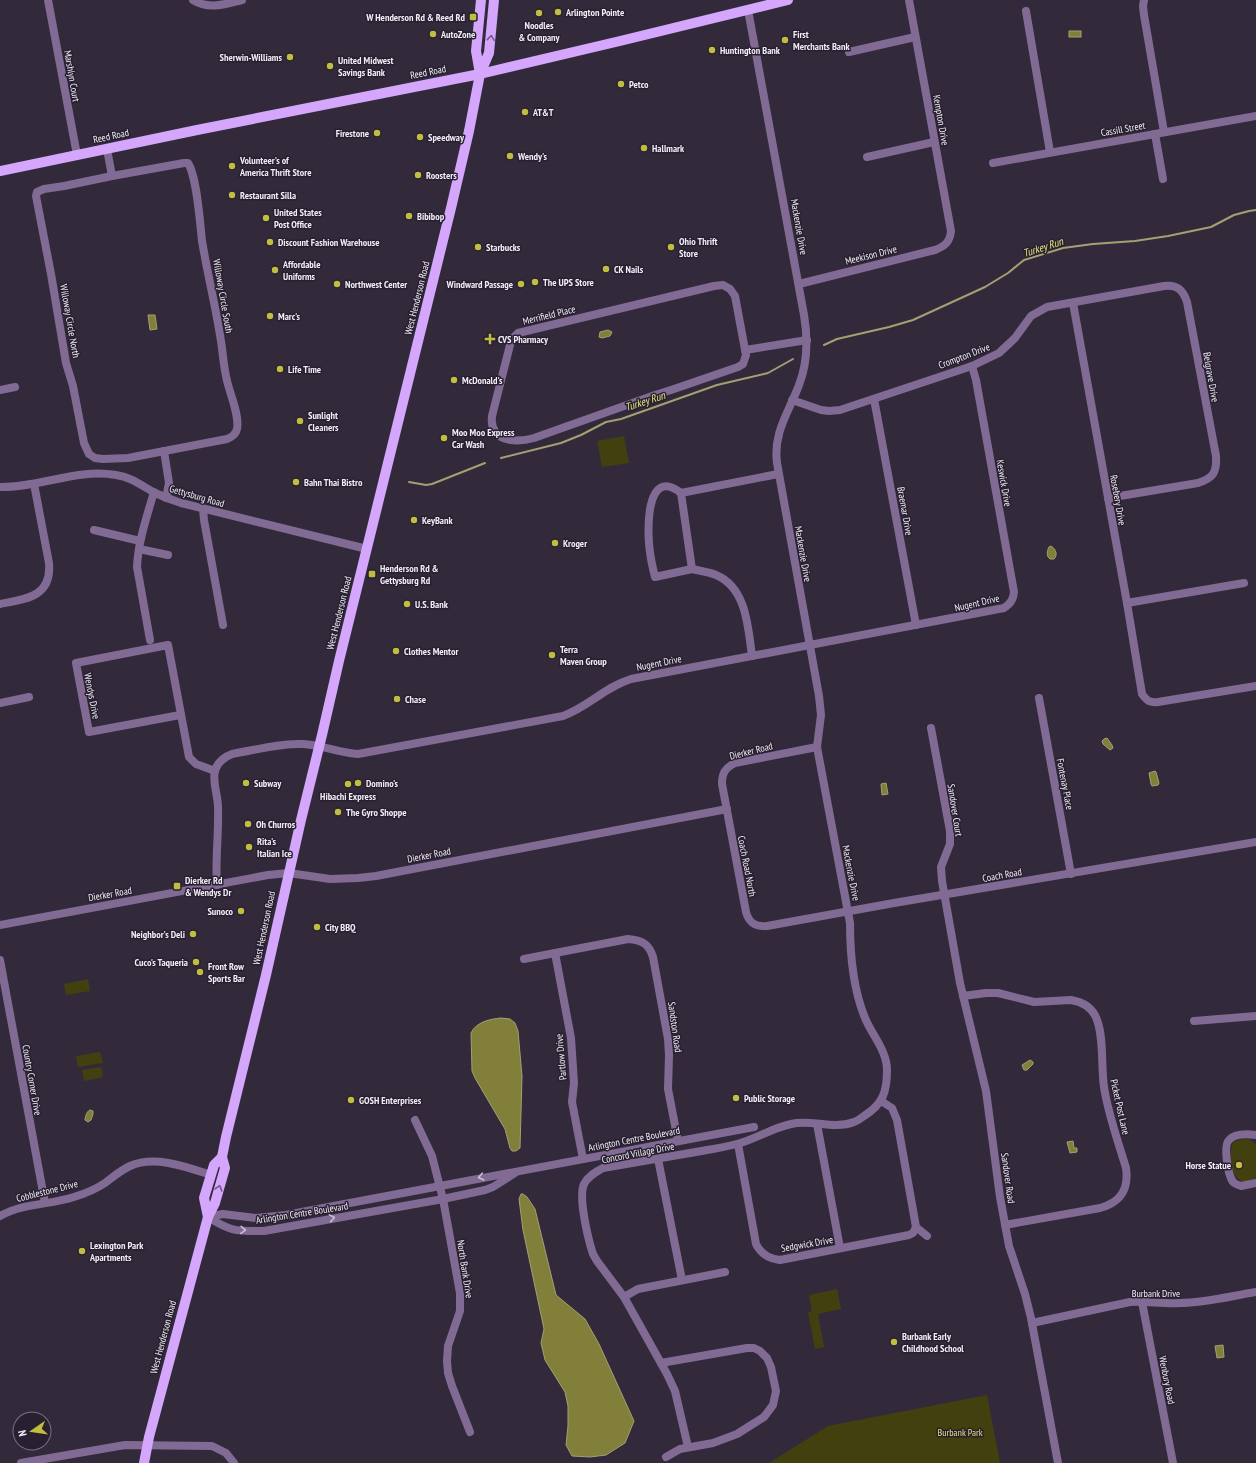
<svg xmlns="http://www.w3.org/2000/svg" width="1256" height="1463" font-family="'PT Sans Narrow',sans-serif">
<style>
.green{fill:#42400e}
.water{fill:#817f3a;stroke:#a3a073}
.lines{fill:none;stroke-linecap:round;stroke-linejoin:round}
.stream{stroke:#a3a073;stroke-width:2}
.minor{stroke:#816b94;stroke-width:8}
.major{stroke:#d4a6fc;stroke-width:10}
.oneway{stroke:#755c8c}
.oneway2{stroke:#cabfd4}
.poi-dot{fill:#c1bd40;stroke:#282030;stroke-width:1.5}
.labels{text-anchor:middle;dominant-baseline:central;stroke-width:3;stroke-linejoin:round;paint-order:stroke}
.poi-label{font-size:10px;font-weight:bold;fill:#f1ecf7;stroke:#282030;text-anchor:start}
.street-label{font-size:10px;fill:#f1ecf7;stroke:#282030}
.park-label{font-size:10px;fill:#e2e07d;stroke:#282030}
.water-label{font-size:11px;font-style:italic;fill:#e6e482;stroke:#282030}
</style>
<rect width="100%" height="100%" fill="#322a3a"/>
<g class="green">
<polygon points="624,436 629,463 602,467 597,441"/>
<polygon points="88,979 90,991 66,995 64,984"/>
<polygon points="100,1052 103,1063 78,1067 76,1056"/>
<polygon points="101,1067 103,1077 84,1081 82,1070"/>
<path d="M1249 1139 1256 1144V1178C1230 1196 1227 1147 1234 1142 1238 1139 1244 1139 1249 1139Z"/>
<polygon points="837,1289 841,1309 818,1314 824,1347 815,1349 808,1312 812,1311 809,1295"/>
<polygon points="987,1395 1000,1463 769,1463 828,1426"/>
</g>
<g class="water">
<rect x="1069" y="31" width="12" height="6"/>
<polygon points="148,315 155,315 157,329 150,330"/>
<polygon points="608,330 612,332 610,336 602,338 599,337 600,332"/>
<path d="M1049 547 1051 546C1056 549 1058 555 1054 559H1050C1046 556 1047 551 1049 547Z"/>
<polygon points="1107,738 1112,745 1113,748 1110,750 1103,744 1102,741 1104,739"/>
<polygon points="1155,771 1156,772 1159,783 1158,785 1152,786 1151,784 1149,773"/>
<polygon points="886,783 888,794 882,795 881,784"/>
<path d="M501 1018 510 1019 515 1023 518 1031 522 1076 520 1148 516 1151H512L510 1148 505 1129 499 1119 475 1078 472 1071 471 1033C476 1022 490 1019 501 1018Z"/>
<polygon points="1030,1060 1033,1062 1033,1064 1027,1070 1024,1070 1022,1065"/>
<path d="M90 1110 93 1111V1114L91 1120 88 1122 85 1120C85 1117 87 1111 90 1110Z"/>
<polygon points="1073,1141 1074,1148 1077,1148 1077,1152 1070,1153 1067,1142"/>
<polygon points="521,1194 523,1194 527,1197 535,1209 556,1295 585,1319 599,1344 634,1421 625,1443 606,1455 590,1457 572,1456 566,1445 568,1426 568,1406 565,1392 545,1360 541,1343 544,1329 523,1230 519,1199"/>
<polygon points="1223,1345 1224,1357 1217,1358 1215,1346"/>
</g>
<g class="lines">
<g class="stream">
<polyline points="824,345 837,339 889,327 913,320 985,287 1008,273 1024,260 1063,248 1093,244 1135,241 1168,236 1211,227 1234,215 1249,211 1256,210"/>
<polyline points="501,458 561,443 581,435 606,422 621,419 717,385 768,373 793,359"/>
<polyline points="409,482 426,485 432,484 485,463"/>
</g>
<g class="minor">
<polyline points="48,0 77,155"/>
<path d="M193 0C209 10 225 4 242 0"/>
<polyline points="1144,0 1143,6 1144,15 1164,132"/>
<polyline points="1026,11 1050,152"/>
<polyline points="849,52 915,37"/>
<polyline points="1155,134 1163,179"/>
<polyline points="107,149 112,176"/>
<polyline points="867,157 934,142"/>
<path d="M184 163H188C197 177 200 223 202 241 208 277 217 312 222 348 223 357 224 367 226 376 228 390 240 414 237 429 236 434 232 437 227 439L128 458 103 459 95 458 89 454 84 443 73 386 66 363 51 274 36 196 37 192 44 189 64 186 112 176Z"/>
<polyline points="993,163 1256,116"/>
<path d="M799 284 935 250C945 246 950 242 951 231L909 0"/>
<path d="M723 285 730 289 735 296 746 355 743 364 738 367 671 390 655 395 534 438C516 443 489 442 492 416L510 345 513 338 518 333 714 286Z"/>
<path d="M1073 303 1127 603 1142 694C1147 701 1150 703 1158 702L1256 686"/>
<polyline points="745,350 807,340"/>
<polyline points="0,390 15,387"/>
<polyline points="874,399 916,625"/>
<path d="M792 400 821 410 829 411 840 410 972 366 999 353 1015 338 1031 316 1047 307 1164 286C1177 284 1183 290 1187 302L1216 456C1217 473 1213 478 1198 483L1108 498"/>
<polyline points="164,451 169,483 166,498"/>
<path d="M0 487C39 488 77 468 116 475 131 477 142 486 155 493 164 497 172 500 181 503L367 549"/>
<path d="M681 493C645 465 647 533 650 552 651 561 653 569 655 577L692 569"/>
<polyline points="203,509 204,520 223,625"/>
<polyline points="94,530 140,541"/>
<polyline points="139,549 168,555"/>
<polyline points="1127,603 1244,583"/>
<path d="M0 604C26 599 52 597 49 563L34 484"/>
<path d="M150 640 137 567C138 542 147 516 154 492"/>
<path d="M752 656C748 628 747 588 716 575 709 572 700 571 692 569L681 493 778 474"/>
<polyline points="1039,698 1071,874"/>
<polyline points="0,703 29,697"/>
<polyline points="180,715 89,732 76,663 168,645 189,757 196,764 215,771"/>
<polyline points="931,728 950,831 950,844 941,867 942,881 960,983 986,1091 1000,1197 1009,1246 1025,1294 1031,1318 1058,1463"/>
<path d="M817 747 735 763C725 768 722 773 722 784L746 912C749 923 755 927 767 926L894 903 1256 842"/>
<path d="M217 885C215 859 219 833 218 807 218 795 212 782 215 770 218 762 224 757 232 754 255 750 280 743 303 744 322 745 340 753 358 754L563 716C588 707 605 687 631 679L1004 608C1011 603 1013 600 1014 592L976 380 972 366"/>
<polyline points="0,925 268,875 289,873 330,879 358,878 376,876 727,809"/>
<polyline points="555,953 571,1038 574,1083 572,1102 583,1159"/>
<path d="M524 959 628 939C642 940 649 944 653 957L668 1039 669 1055 668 1089 678 1141"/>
<polyline points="0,960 45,1203"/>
<path d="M963 996 986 993H998L1034 1002 1071 1000C1083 1002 1093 1008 1097 1020 1104 1038 1101 1067 1104 1087 1108 1114 1118 1141 1126 1168 1129 1189 1121 1202 1100 1208L1005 1225"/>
<polyline points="1194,1021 1256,1016"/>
<polyline points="881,1101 892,1108 897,1120 916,1227 927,1236"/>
<polyline points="415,1120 432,1156 443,1199 460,1293 460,1311 448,1346 447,1361 448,1373 452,1386 470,1432"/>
<polyline points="817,1124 840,1248"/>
<path d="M1256 1135C1248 1134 1235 1133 1229 1140 1223 1146 1228 1175 1233 1182 1235 1184 1238 1185 1241 1186L1256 1183"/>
<path d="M738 1144 756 1244C761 1254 769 1259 780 1260L909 1235 913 1233 916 1227"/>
<polyline points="658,1159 682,1280"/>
<path d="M0 1216C23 1203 49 1205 74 1197 84 1194 96 1189 105 1183 113 1177 121 1170 130 1166 155 1155 187 1167 211 1175"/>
<polyline points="208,1217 223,1214 256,1218 286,1215 754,1127"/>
<path d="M208 1217C231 1232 237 1231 264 1231L443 1199 485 1190 493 1187 515 1173"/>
<polyline points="624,1297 638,1289 725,1272"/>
<polyline points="1142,1302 1173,1463"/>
<path d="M1032 1323 1130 1302C1147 1301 1163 1304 1180 1303 1205 1303 1231 1296 1256 1292"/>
<polyline points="661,1363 747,1348 754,1348 760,1351 767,1358 771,1367 776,1391 773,1405 764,1417 737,1434 713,1443 680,1449 666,1457"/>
<path d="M688 1447 675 1391 667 1374 624 1297 597 1261 593 1254C588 1239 578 1197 584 1184 588 1176 596 1172 603 1168 632 1163 661 1158 690 1153 705 1150 722 1148 737 1144 756 1139 772 1128 791 1124 811 1119 833 1130 854 1122 857 1121 861 1118 864 1116 883 1104 887 1092 887 1070 887 1051 872 1035 865 1018 853 989 850 955 850 923L817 747 821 715 819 696 777 463C773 432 789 412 799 385 808 362 808 339 804 315L748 10"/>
<polyline points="21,1463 125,1445 212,1446 226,1453 234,1463"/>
</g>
<g class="major">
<polyline points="480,74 476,51 481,0"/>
<polyline points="0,171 197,130 480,74 620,41 788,0"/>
<polyline points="208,1217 204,1198 214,1165 222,1157"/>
<polyline points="144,1463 149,1437 208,1217 215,1203 225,1168 222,1157 226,1137 266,975 301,820 322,735 339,661 451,208 469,131 480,74 489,53 494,0"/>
</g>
</g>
<defs><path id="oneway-chevron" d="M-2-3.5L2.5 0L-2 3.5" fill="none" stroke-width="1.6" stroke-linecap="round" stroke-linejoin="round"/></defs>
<g class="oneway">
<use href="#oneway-chevron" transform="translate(491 38) rotate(-84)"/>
<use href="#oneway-chevron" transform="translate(219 1188) rotate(-74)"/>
</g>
<g class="oneway2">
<use href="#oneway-chevron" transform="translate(481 1177) rotate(168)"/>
<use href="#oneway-chevron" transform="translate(332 1218) rotate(-10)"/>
<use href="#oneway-chevron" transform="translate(243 1230) rotate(2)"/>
</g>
<g class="poi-dot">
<circle cx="558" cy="12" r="4"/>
<circle cx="539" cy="13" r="4"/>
<rect x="469" y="13" width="8" height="8" rx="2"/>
<circle cx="433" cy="34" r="4"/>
<circle cx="785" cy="40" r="4"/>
<circle cx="712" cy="50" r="4"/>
<circle cx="290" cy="57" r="4"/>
<circle cx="330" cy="66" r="4"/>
<circle cx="621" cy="84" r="4"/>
<circle cx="525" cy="112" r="4"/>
<circle cx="377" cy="133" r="4"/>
<circle cx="420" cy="137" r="4"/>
<circle cx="644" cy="148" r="4"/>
<circle cx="510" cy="156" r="4"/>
<circle cx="232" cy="166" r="4"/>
<circle cx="418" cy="175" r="4"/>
<circle cx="232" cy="195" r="4"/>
<circle cx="409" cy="216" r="4"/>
<circle cx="266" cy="218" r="4"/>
<circle cx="270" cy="242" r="4"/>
<circle cx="478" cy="247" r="4"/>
<circle cx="671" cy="247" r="4"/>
<circle cx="606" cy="269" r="4"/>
<circle cx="275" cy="270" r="4"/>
<circle cx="535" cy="282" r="4"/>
<circle cx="337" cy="284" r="4"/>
<circle cx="521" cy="284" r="4"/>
<circle cx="270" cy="316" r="4"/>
<path d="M488 333h4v4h4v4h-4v4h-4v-4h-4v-4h4z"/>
<circle cx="280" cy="369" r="4"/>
<circle cx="454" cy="380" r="4"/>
<circle cx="300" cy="421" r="4"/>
<circle cx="444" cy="438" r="4"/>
<circle cx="296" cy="482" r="4"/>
<circle cx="414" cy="520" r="4"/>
<circle cx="555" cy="543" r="4"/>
<rect x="368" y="570" width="8" height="8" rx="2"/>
<circle cx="407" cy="604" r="4"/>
<circle cx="396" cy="651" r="4"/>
<circle cx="552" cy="655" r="4"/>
<circle cx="397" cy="699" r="4"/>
<circle cx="246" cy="783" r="4"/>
<circle cx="358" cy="783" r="4"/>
<circle cx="348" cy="784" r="4"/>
<circle cx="338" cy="812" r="4"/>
<circle cx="248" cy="824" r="4"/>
<circle cx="249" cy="847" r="4"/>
<rect x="173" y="882" width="8" height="8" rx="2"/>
<circle cx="241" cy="911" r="4"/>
<circle cx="317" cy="927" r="4"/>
<circle cx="193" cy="934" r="4"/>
<circle cx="196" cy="962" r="4"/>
<circle cx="200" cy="972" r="4"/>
<circle cx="736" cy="1098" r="4"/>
<circle cx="351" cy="1100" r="4"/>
<circle cx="1239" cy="1165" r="4"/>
<circle cx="82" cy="1251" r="4"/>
<circle cx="894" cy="1342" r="4"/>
</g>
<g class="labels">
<g class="poi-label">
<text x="566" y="12">Arlington Pointe</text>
<text x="465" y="17" text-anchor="end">W Henderson Rd &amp; Reed Rd</text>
<text x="539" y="25" text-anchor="middle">Noodles<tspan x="539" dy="12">&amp; Company</tspan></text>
<text x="441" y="34">AutoZone</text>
<text x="793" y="34">First<tspan x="793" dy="12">Merchants Bank</tspan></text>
<text x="720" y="50">Huntington Bank</text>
<text x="282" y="57" text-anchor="end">Sherwin-Williams</text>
<text x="338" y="60">United Midwest<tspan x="338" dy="12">Savings Bank</tspan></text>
<text x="629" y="84">Petco</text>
<text x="533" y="112">AT&amp;T</text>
<text x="369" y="133" text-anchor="end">Firestone</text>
<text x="428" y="137">Speedway</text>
<text x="652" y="148">Hallmark</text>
<text x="518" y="156">Wendy's</text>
<text x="240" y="160">Volunteer's of<tspan x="240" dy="12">America Thrift Store</tspan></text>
<text x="426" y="175">Roosters</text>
<text x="240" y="195">Restaurant Silla</text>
<text x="274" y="212">United States<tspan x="274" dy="12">Post Office</tspan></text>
<text x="417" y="216">Bibibop</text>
<text x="679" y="241">Ohio Thrift<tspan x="679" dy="12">Store</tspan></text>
<text x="278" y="242">Discount Fashion Warehouse</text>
<text x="486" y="247">Starbucks</text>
<text x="283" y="264">Affordable<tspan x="283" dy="12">Uniforms</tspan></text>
<text x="614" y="269">CK Nails</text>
<text x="543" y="282">The UPS Store</text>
<text x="345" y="284">Northwest Center</text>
<text x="513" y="284" text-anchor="end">Windward Passage</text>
<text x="278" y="316">Marc's</text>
<text x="498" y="339">CVS Pharmacy</text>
<text x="288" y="369">Life Time</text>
<text x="462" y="380">McDonald's</text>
<text x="308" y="415">Sunlight<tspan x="308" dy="12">Cleaners</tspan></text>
<text x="452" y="432">Moo Moo Express<tspan x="452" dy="12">Car Wash</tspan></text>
<text x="304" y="482">Bahn Thai Bistro</text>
<text x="422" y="520">KeyBank</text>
<text x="563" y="543">Kroger</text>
<text x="380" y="568">Henderson Rd &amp;<tspan x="380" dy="12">Gettysburg Rd</tspan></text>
<text x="415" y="604">U.S. Bank</text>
<text x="560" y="649">Terra<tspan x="560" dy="12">Maven Group</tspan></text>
<text x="404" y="651">Clothes Mentor</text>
<text x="405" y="699">Chase</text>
<text x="254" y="783">Subway</text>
<text x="366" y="783">Domino's</text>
<text x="348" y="796" text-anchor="middle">Hibachi Express</text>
<text x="346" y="812">The Gyro Shoppe</text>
<text x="256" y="824">Oh Churros</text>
<text x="257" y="841">Rita's<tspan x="257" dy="12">Italian Ice</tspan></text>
<text x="185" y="880">Dierker Rd<tspan x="185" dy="12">&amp; Wendys Dr</tspan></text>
<text x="233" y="911" text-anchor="end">Sunoco</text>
<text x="325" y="927">City BBQ</text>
<text x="185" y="934" text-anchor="end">Neighbor's Deli</text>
<text x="188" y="962" text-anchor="end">Cuco's Taqueria</text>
<text x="208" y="966">Front Row<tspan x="208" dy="12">Sports Bar</tspan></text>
<text x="744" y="1098">Public Storage</text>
<text x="359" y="1100">GOSH Enterprises</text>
<text x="1231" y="1165" text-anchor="end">Horse Statue</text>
<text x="90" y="1245">Lexington Park<tspan x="90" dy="12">Apartments</tspan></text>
<text x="902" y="1336">Burbank Early<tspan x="902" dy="12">Childhood School</tspan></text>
</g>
<g class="street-label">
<text transform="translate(428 72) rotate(-11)">Reed Road</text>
<text transform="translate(72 76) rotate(80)">Marshlyn Court</text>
<text transform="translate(941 120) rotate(80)">Kempton Drive</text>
<text transform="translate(1123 129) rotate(-10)">Cassill Street</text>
<text transform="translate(111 136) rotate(-12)">Reed Road</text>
<text transform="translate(799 227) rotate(80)">Mackenzie Drive</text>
<text transform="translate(871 255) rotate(-14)">Meekison Drive</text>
<text transform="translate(223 296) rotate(80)">Willoway Circle South</text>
<text transform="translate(417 298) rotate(-76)">West Henderson Road</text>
<text transform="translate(549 315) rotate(-14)">Merrifield Place</text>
<text transform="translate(70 321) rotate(80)">Willoway Circle North</text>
<text transform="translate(964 356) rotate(-21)">Crompton Drive</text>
<text transform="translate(1211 377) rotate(80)">Belgrave Drive</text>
<text transform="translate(1004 483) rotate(80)">Keswick Drive</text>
<text transform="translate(197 496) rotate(16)">Gettysburg Road</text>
<text transform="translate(1118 500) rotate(80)">Rosebery Drive</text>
<text transform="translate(905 511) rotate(80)">Braemar Drive</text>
<text transform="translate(803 554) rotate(80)">Mackenzie Drive</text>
<text transform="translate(977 603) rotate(-13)">Nugent Drive</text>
<text transform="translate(339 613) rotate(-76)">West Henderson Road</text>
<text transform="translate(659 663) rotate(-11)">Nugent Drive</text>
<text transform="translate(92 696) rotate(79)">Wendys Drive</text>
<text transform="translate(751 751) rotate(-14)">Dierker Road</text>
<text transform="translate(1065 784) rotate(79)">Fontenay Place</text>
<text transform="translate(955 810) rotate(81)">Sandover Court</text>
<text transform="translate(429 855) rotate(-11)">Dierker Road</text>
<text transform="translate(747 866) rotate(79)">Coach Road North</text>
<text transform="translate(851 873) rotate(79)">Mackenzie Drive</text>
<text transform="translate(1002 875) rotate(-10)">Coach Road</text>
<text transform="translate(110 894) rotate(-10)">Dierker Road</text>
<text transform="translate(264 928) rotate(-78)">West Henderson Road</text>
<text transform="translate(675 1027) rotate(82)">Sandston Road</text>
<text transform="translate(561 1057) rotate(-95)">Partlow Drive</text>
<text transform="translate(32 1080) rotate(80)">Country Corner Drive</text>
<text transform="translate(1120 1107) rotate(77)">Picket Post Lane</text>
<text transform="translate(634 1139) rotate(-11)">Arlington Centre Boulevard</text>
<text transform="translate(638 1153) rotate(-11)">Concord Village Drive</text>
<text transform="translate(1008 1178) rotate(82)">Sandover Road</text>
<text transform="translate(47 1191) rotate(-14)">Cobblestone Drive</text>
<text transform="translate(302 1213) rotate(-9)">Arlington Centre Boulevard</text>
<text transform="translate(807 1244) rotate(-10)">Sedgwick Drive</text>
<text transform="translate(465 1269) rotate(81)">North Bank Drive</text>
<text x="1156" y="1293">Burbank Drive</text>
<text transform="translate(163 1337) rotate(-75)">West Henderson Road</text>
<text transform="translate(1167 1380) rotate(79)">Wenbury Road</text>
</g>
<g class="park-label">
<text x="960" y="1432">Burbank Park</text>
</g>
<g class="water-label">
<text transform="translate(1043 247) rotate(-18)">Turkey Run</text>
<text transform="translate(645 401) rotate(-18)">Turkey Run</text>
</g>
</g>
<g transform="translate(32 1431) rotate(257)"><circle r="19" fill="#282030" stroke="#787280"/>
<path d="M0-3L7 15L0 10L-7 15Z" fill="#c1bd40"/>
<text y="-6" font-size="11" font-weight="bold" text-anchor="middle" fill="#f1ecf7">N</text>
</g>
</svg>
